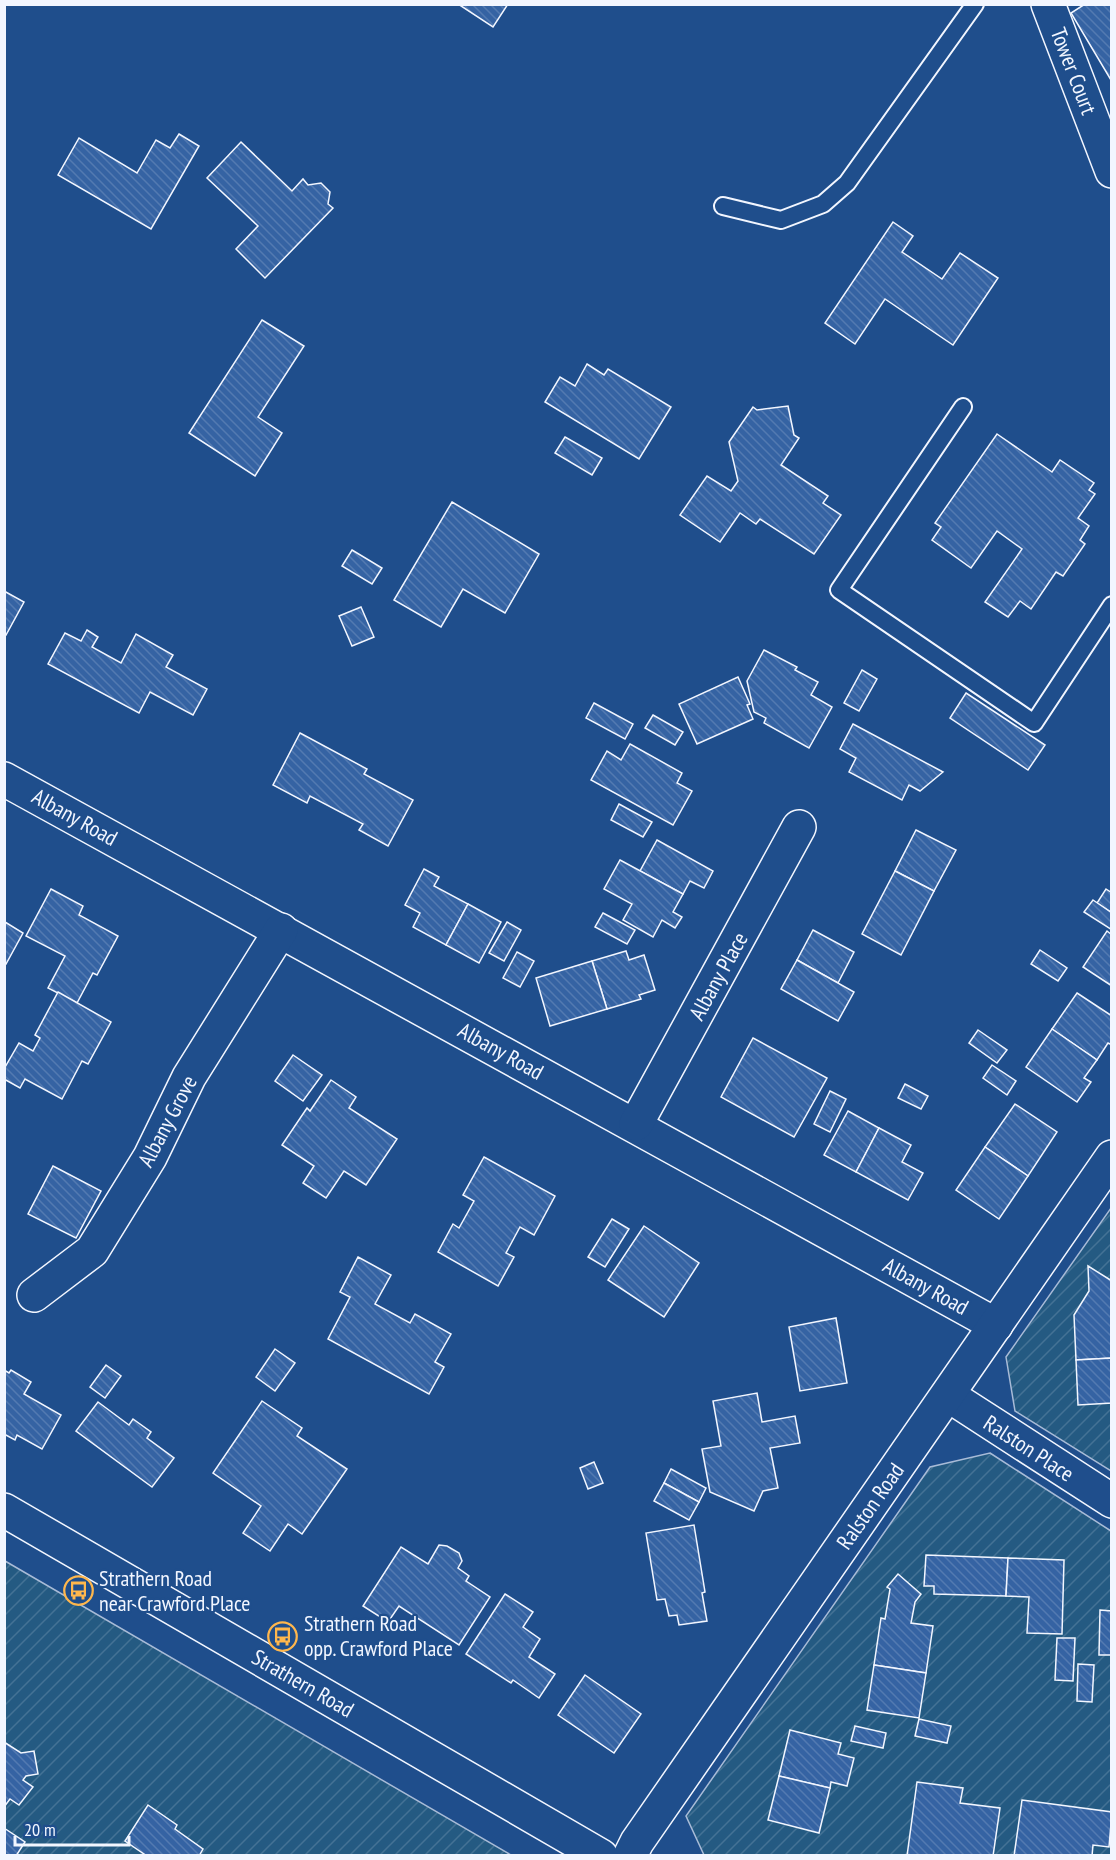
<svg xmlns="http://www.w3.org/2000/svg" width="1116" height="1860" font-family="'PT Sans Narrow',sans-serif">
<style>
.garden{fill:url(#garden-furrows);stroke:#a8bbd7;stroke-width:1.5}
.building{fill:url(#building-back-hatch);stroke:#f2f6ff;stroke-width:1.5}
.lines{fill:none;stroke-linecap:round;stroke-linejoin:round}
.service-casing{stroke:#f2f6ff;stroke-width:20}
.minor-casing{stroke:#f2f6ff;stroke-width:36}
.tertiary-casing{stroke:#f2f6ff;stroke-width:36}
.service{stroke:#1f4e8c;stroke-width:16}
.minor{stroke:#1f4e8c;stroke-width:33}
.tertiary{stroke:#1f4e8c;stroke-width:33}
.labels{text-anchor:middle;dominant-baseline:central;stroke-width:4.5;stroke-linejoin:round;paint-order:stroke}
.street-label{font-size:22px;fill:#f2f6ff;stroke:#1f4e8c}
.poi-label{font-size:22px;fill:#f2f6ff;stroke:#1f4e8c;text-anchor:start}
</style>
<defs>
<pattern id="garden-furrows" width="10" height="10" patternUnits="userSpaceOnUse" patternTransform="scale(1.5)"><rect width="10" height="10" fill="#245a82"/><path d="M-1 1l2-2M0 10L10 0M9 11l2-2" fill="none" stroke="#447295"/></pattern>
<pattern id="building-back-hatch" width="6" height="6" patternUnits="userSpaceOnUse" patternTransform="scale(1.5)"><rect width="6" height="6" fill="#3563a3"/><path d="M-1 5l2 2M0 0l6 6M5-1l2 2" fill="none" stroke="#537ab1"/></pattern>
</defs>
<rect width="100%" height="100%" fill="#1f4e8c"/>
<g class="garden">
<polygon points="1111,1208 1111,1471 1015,1411 1006,1357"/>
<polygon points="990,1453 1111,1531 1111,1855 704,1855 686,1816 930,1467"/>
<polygon points="5,1561 511,1855 5,1855"/>
</g>
<g class="building">
<polygon points="458,4 508,4 493,27"/>
<polygon points="1085,4 1112,4 1111,80 1071,13"/>
<polygon points="179,134 199,146 151,229 58,175 79,138 137,173 156,140 170,148"/>
<polygon points="241,142 292,191 303,179 308,185 321,183 330,192 328,204 333,208 265,278 236,249 258,226 207,178"/>
<polygon points="893,222 913,236 902,252 942,279 960,253 998,278 953,345 885,299 855,344 825,323"/>
<polygon points="262,320 304,346 258,417 282,433 255,476 189,433"/>
<polygon points="587,364 604,375 608,369 671,407 639,459 545,402 560,377 575,386"/>
<polygon points="788,406 794,435 799,438 781,465 828,496 823,503 841,515 814,554 760,519 756,524 740,513 720,542 680,515 707,476 731,491 738,481 729,442 753,407 757,410"/>
<polygon points="997,434 1052,472 1060,460 1094,483 1089,490 1095,494 1078,518 1089,526 1080,540 1085,544 1063,576 1056,572 1031,609 1020,601 1008,617 985,602 1022,549 997,531 971,568 932,540 941,527 935,523"/>
<polygon points="565,437 602,458 592,475 555,453"/>
<polygon points="452,502 539,554 505,613 463,589 441,627 394,600"/>
<polygon points="352,550 382,568 372,584 342,566"/>
<polygon points="4,591 24,602 6,635 4,634"/>
<polygon points="361,607 374,637 352,646 339,616"/>
<polygon points="87,630 98,637 92,647 121,663 136,634 173,655 166,667 207,689 193,715 150,692 139,713 48,664 65,633 81,641"/>
<polygon points="764,650 797,667 795,670 818,682 811,695 832,707 809,748 764,723 766,718 754,712 747,681"/>
<polygon points="862,670 877,679 859,711 844,703"/>
<polygon points="738,677 750,704 747,705 753,719 697,744 679,704"/>
<polygon points="966,693 1045,745 1028,770 950,718"/>
<polygon points="594,703 633,724 625,739 586,718"/>
<polygon points="653,715 683,732 675,745 645,728"/>
<polygon points="853,724 943,772 920,791 909,785 902,800 849,772 856,758 840,749"/>
<polygon points="300,733 367,769 364,774 413,800 388,846 359,830 363,824 310,796 307,803 273,785"/>
<polygon points="630,744 682,773 677,783 692,791 673,825 591,780 607,751 621,760"/>
<polygon points="619,804 652,822 643,837 611,820"/>
<polygon points="916,830 956,850 934,891 895,871"/>
<polygon points="657,840 713,871 704,888 690,881 683,894 640,871"/>
<polygon points="620,860 683,894 673,912 682,917 675,928 662,920 653,937 623,920 632,904 604,889"/>
<polygon points="424,869 439,877 434,886 468,904 446,945 413,927 420,913 405,905"/>
<polygon points="895,871 934,891 901,955 862,934"/>
<polygon points="51,889 83,906 79,915 118,936 97,975 93,973 77,1003 48,988 65,956 26,936"/>
<polygon points="1106,889 1112,893 1112,913 1097,903"/>
<polygon points="1093,900 1112,913 1112,930 1084,912"/>
<polygon points="468,904 501,922 479,963 446,945"/>
<polygon points="603,913 635,930 627,944 595,927"/>
<polygon points="5,922 23,933 6,964 4,963"/>
<polygon points="507,922 521,930 504,961 489,953"/>
<polygon points="813,930 854,952 838,983 797,960"/>
<polygon points="1107,931 1112,935 1112,986 1083,967"/>
<polygon points="1040,950 1067,968 1058,981 1031,964"/>
<polygon points="626,951 629,960 644,955 655,990 639,995 641,999 607,1009 592,961"/>
<polygon points="517,952 534,961 520,987 503,978"/>
<polygon points="797,960 854,992 838,1021 781,989"/>
<polygon points="592,961 607,1009 550,1026 536,978"/>
<polygon points="58,992 111,1022 88,1064 82,1061 62,1099 25,1079 20,1088 4,1079 4,1069 19,1043 33,1051 40,1038 35,1035"/>
<polygon points="1077,993 1112,1016 1112,1045 1108,1043 1097,1060 1052,1029"/>
<polygon points="1052,1029 1097,1060 1084,1078 1091,1082 1077,1102 1026,1067"/>
<polygon points="978,1030 1007,1050 997,1063 969,1043"/>
<polygon points="753,1038 827,1078 794,1137 721,1097"/>
<polygon points="293,1055 322,1075 303,1101 275,1081"/>
<polygon points="992,1065 1016,1081 1007,1095 983,1078"/>
<polygon points="331,1080 356,1097 349,1108 397,1139 366,1185 344,1171 326,1198 303,1183 314,1166 282,1145 307,1108 310,1111"/>
<polygon points="905,1084 928,1096 921,1109 898,1098"/>
<polygon points="830,1091 846,1099 830,1132 814,1124"/>
<polygon points="1015,1104 1057,1132 1028,1176 985,1147"/>
<polygon points="848,1111 879,1128 856,1172 824,1155"/>
<polygon points="879,1128 911,1145 902,1162 923,1173 908,1200 856,1172"/>
<polygon points="985,1147 1028,1176 999,1219 956,1190"/>
<polygon points="484,1157 555,1196 534,1235 520,1227 506,1253 514,1257 498,1286 438,1252 453,1224 459,1228 474,1201 463,1195"/>
<polygon points="53,1166 101,1191 76,1238 28,1214"/>
<polygon points="612,1219 629,1229 605,1267 588,1257"/>
<polygon points="644,1226 699,1263 664,1317 608,1280"/>
<polygon points="358,1257 391,1275 375,1304 410,1323 415,1314 451,1334 435,1362 444,1367 429,1394 328,1339 350,1297 340,1292"/>
<polygon points="1088,1266 1112,1281 1112,1358 1076,1360 1074,1315 1089,1291"/>
<polygon points="836,1318 847,1383 800,1391 789,1327"/>
<polygon points="275,1349 295,1363 275,1391 256,1377"/>
<polygon points="1112,1358 1112,1403 1078,1405 1076,1360"/>
<polygon points="106,1365 121,1376 105,1398 90,1387"/>
<polygon points="4,1370 9,1373 11,1370 31,1382 24,1394 61,1415 42,1449 17,1435 15,1440 4,1434"/>
<polygon points="757,1393 762,1422 795,1416 800,1443 770,1448 778,1488 763,1491 754,1511 710,1492 702,1449 721,1446 713,1401"/>
<polygon points="262,1401 302,1428 297,1436 347,1469 302,1534 288,1524 270,1551 243,1533 261,1506 213,1473"/>
<polygon points="98,1402 129,1425 133,1419 151,1432 147,1438 174,1458 152,1487 76,1431"/>
<polygon points="594,1462 603,1483 588,1489 580,1468"/>
<polygon points="671,1469 706,1488 699,1502 664,1483"/>
<polygon points="664,1483 699,1502 689,1520 654,1501"/>
<polygon points="694,1525 705,1592 702,1593 707,1621 679,1625 677,1615 669,1616 665,1599 657,1600 646,1533"/>
<polygon points="439,1545 447,1546 459,1553 462,1561 458,1568 469,1576 466,1581 490,1597 459,1645 399,1606 388,1622 363,1606 401,1547 428,1564"/>
<polygon points="926,1555 1008,1558 1006,1596 934,1594 934,1586 924,1586"/>
<polygon points="1008,1558 1064,1560 1062,1634 1027,1633 1029,1597 1006,1596"/>
<polygon points="898,1574 921,1594 915,1602 911,1623 933,1626 926,1673 874,1665 881,1618 885,1619 890,1589 887,1587"/>
<polygon points="505,1594 533,1612 523,1627 540,1639 529,1657 555,1674 539,1698 513,1680 511,1683 466,1654"/>
<polygon points="1100,1610 1112,1611 1112,1655 1099,1655"/>
<polygon points="1057,1638 1075,1638 1073,1681 1055,1680"/>
<polygon points="1078,1664 1094,1665 1092,1702 1077,1701"/>
<polygon points="874,1665 926,1673 919,1718 867,1710"/>
<polygon points="585,1675 641,1714 614,1753 558,1715"/>
<polygon points="919,1719 951,1726 947,1743 915,1736"/>
<polygon points="855,1726 886,1733 883,1748 851,1741"/>
<polygon points="790,1730 841,1743 838,1754 854,1758 847,1786 831,1782 830,1788 779,1776"/>
<polygon points="4,1742 21,1753 34,1751 38,1774 26,1776 23,1780 33,1787 19,1805 10,1799 4,1807"/>
<polygon points="779,1776 830,1788 819,1833 768,1820"/>
<polygon points="917,1782 963,1788 960,1803 1000,1808 993,1856 907,1856"/>
<polygon points="1022,1800 1112,1812 1109,1847 1093,1845 1092,1856 1014,1856"/>
<polygon points="148,1805 177,1825 175,1829 203,1849 199,1856 147,1856 125,1841"/>
<polygon points="4,1828 25,1842 16,1856 4,1856"/>
</g>
<g class="lines">
<defs>
<g id="service">
<polyline points="723,206 781,220 823,204 847,183 975,4"/>
<polyline points="963,407 839,590 1034,723 1112,605"/>
</g>
<g id="minor">
<polyline points="1048,4 1112,171"/>
<polyline points="4,779 996,1325"/>
<polyline points="636,1124 799,827"/>
<polyline points="34,1295 92,1251 150,1157 189,1077 281,930"/>
<polyline points="948,1395 1112,1501"/>
<polyline points="630,1856 637,1842 1112,1157"/>
</g>
<polyline id="tertiary" points="4,1510 601,1856"/>
</defs>
<use href="#service" class="service-casing"/>
<use href="#minor" class="minor-casing"/>
<use href="#tertiary" class="tertiary-casing"/>
<use href="#service" class="service"/>
<use href="#minor" class="minor"/>
<use href="#tertiary" class="tertiary"/>
</g>
<defs>
<symbol id="bus-ring" viewBox="-11 -11 22 22"><circle r="9.5" fill="#1f4e8c" stroke="#ffb74d" stroke-width="1.5"/><path d="M-5-6H5V4H4V6H2V4H-2V6H-4V4H-5ZM-3.5-4V0h7V-4ZM-3.5 1.2v1.5H-2V1.2ZM2 1.2v1.5H3.5V1.2Z" fill="#ffb74d"/></symbol>
</defs>
<g fill-rule="evenodd">
<use href="#bus-ring" x="62" y="1574" width="33" height="33"/>
<use href="#bus-ring" x="266" y="1620" width="33" height="33"/>
</g>
<g class="labels">
<g class="street-label">
<text transform="translate(1074 71) rotate(69)">Tower Court</text>
<text transform="translate(75 817) rotate(29)">Albany Road</text>
<text transform="translate(718 976) rotate(-61)">Albany Place</text>
<text transform="translate(501 1051) rotate(29)">Albany Road</text>
<text transform="translate(167 1121) rotate(-62)">Albany Grove</text>
<text transform="translate(926 1286) rotate(29)">Albany Road</text>
<text transform="translate(1029 1448) rotate(33)">Ralston Place</text>
<text transform="translate(870 1506) rotate(-55)">Ralston Road</text>
<text transform="translate(303 1683) rotate(30)">Strathern Road</text>
</g>
<g class="poi-label">
<text x="99" y="1578">Strathern Road<tspan x="99" dy="25">near Crawford Place</tspan></text>
<text x="304" y="1623">Strathern Road<tspan x="304" dy="25">opp. Crawford Place</tspan></text>
</g>
</g>
<rect width="1116" height="1860" fill="none" stroke="#f2f6ff" stroke-width="12"/>
<path d="M15 1836v9h114v-9" fill="none" stroke="#f2f6ff" stroke-width="3"/>
<text x="24" y="1836" font-size="18" fill="#f2f6ff" stroke="#1f4e8c" stroke-width="4.5" paint-order="stroke">20 m</text>
</svg>
